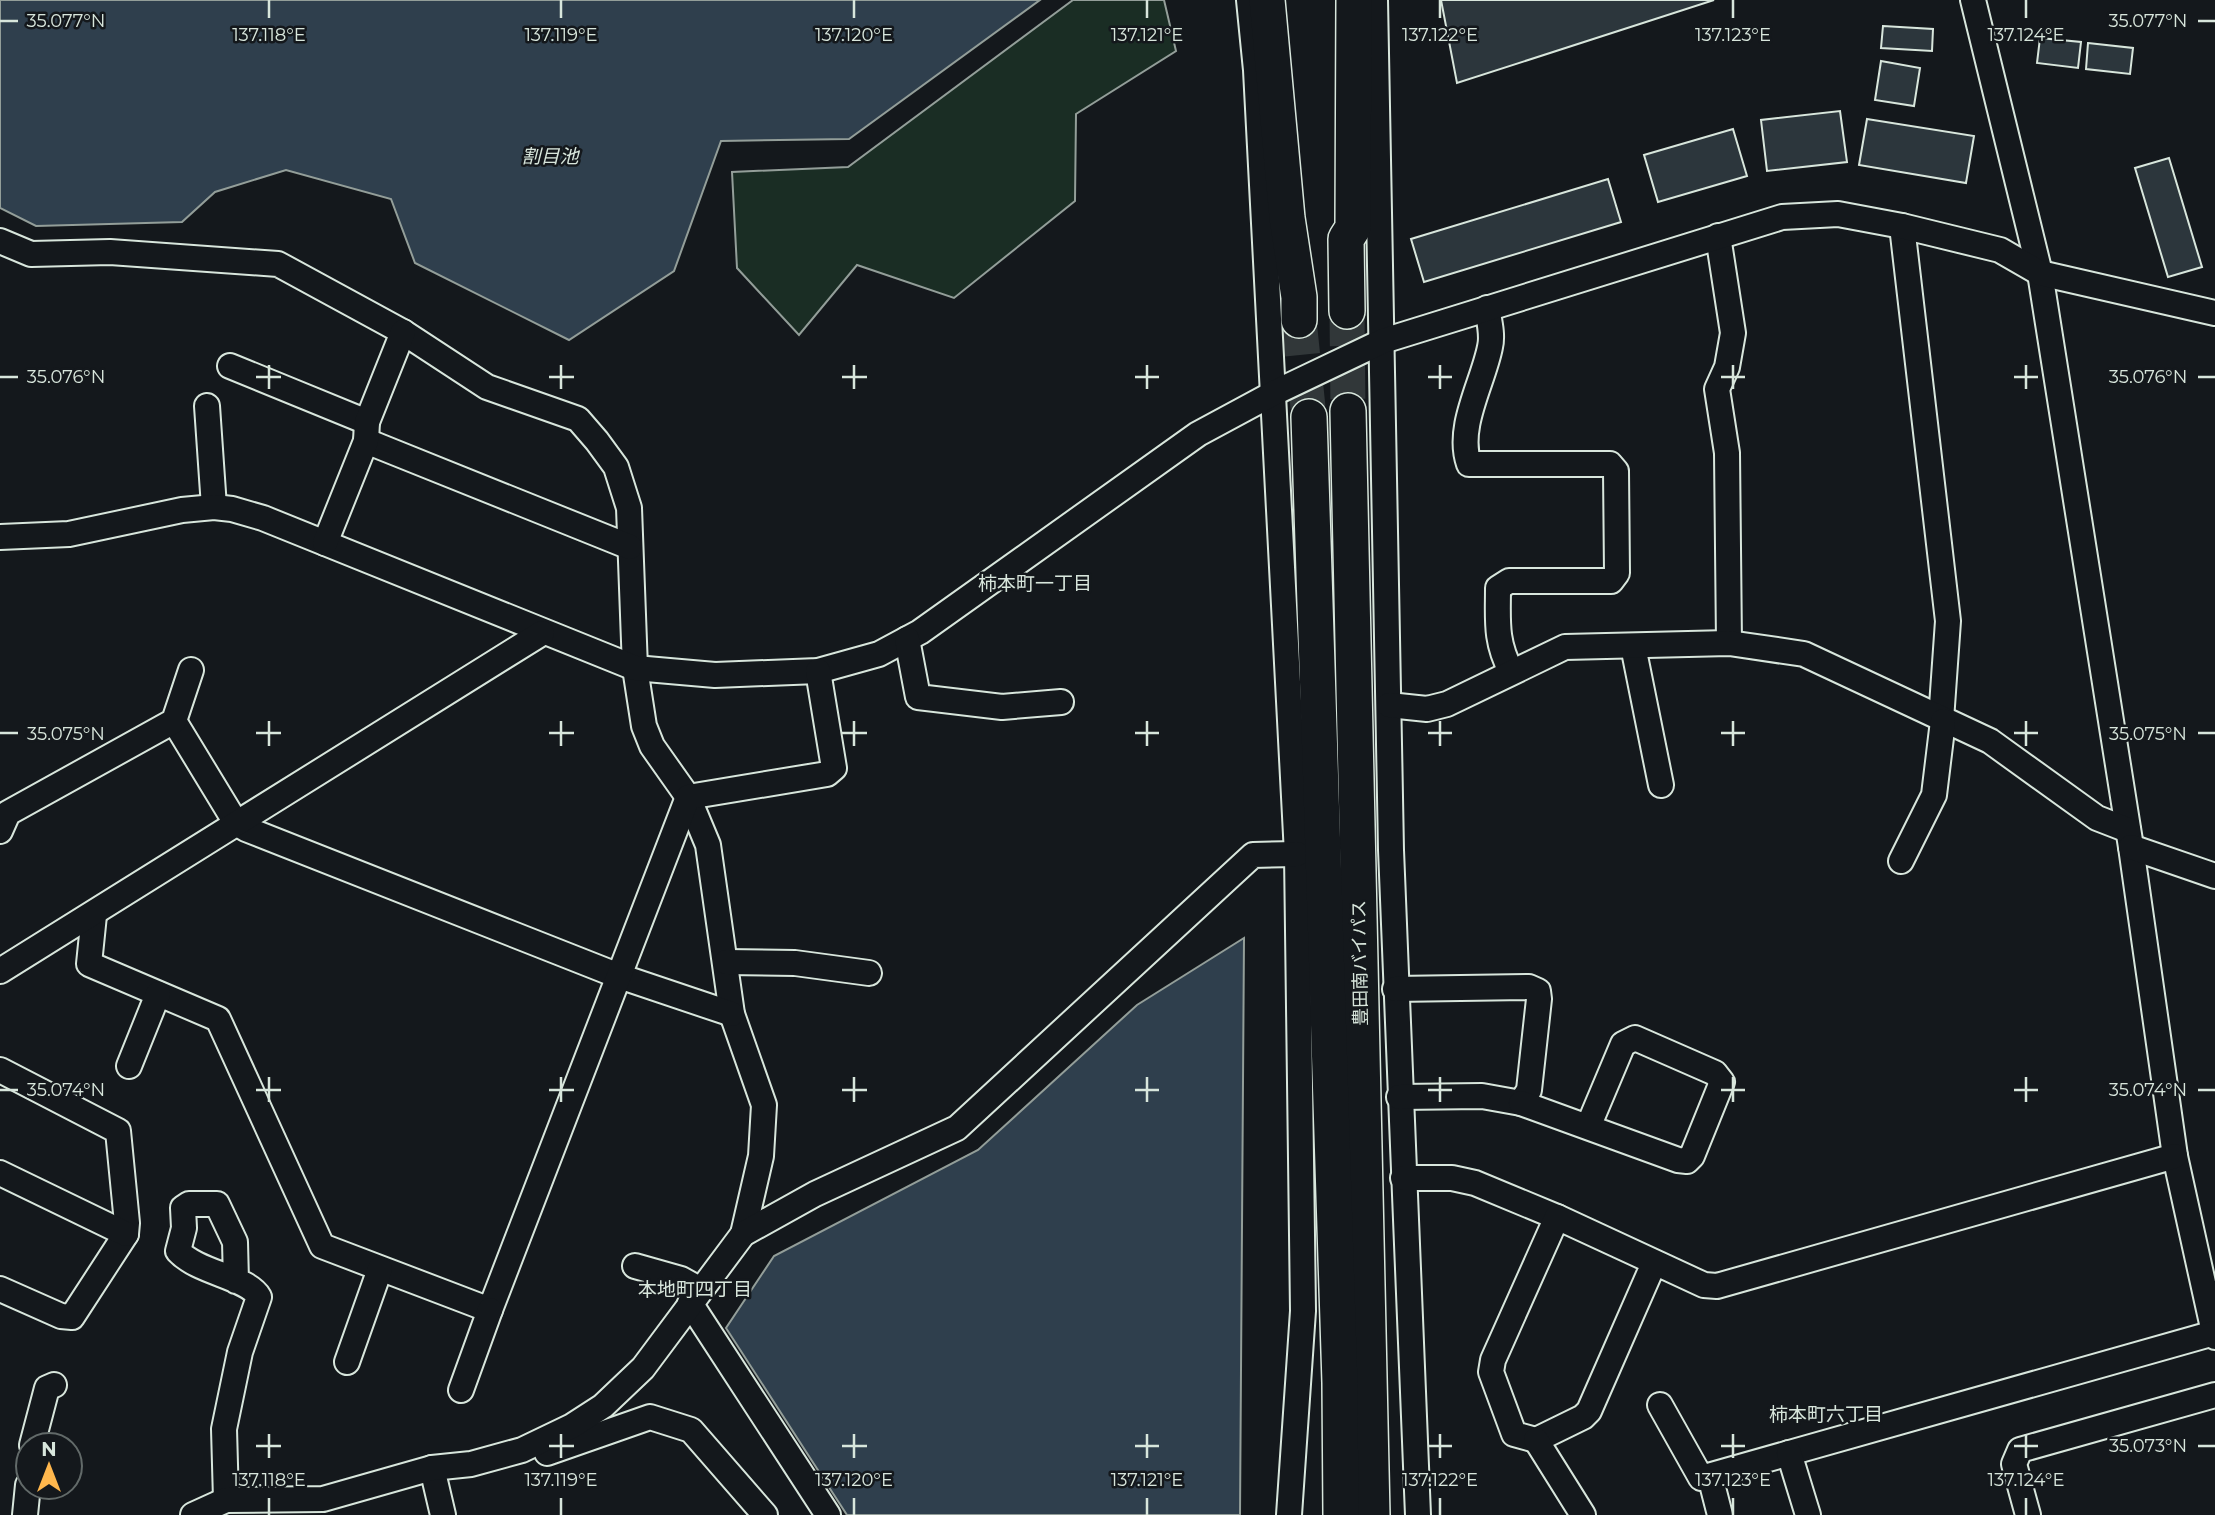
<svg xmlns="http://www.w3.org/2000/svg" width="2215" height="1515" font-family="Montserrat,'Noto Sans JP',sans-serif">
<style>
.green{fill:#1a2d24;stroke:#939e99;stroke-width:2}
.water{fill:#2f3f4d;stroke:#939e99;stroke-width:2}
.building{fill:#2c363c;stroke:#d8e6dc;stroke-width:2}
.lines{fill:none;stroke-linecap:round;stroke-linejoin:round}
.highway-tunnel{stroke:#313739;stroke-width:35;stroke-dasharray:35 18;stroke-linecap:butt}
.minor-casing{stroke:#d8e6dc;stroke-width:28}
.highway-casing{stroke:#d8e6dc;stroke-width:38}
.minor{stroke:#14181c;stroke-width:24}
.highway{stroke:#14181c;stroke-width:35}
.ticks{fill:none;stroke:#d8e6dc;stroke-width:2.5}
.labels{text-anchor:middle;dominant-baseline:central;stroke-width:5;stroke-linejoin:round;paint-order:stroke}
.street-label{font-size:18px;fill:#d8e6dc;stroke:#14181c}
.water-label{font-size:19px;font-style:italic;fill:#d8e6dc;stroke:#14181c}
.neighbourhood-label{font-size:19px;fill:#d8e6dc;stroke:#14181c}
.ticks-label{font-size:18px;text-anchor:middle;fill:#d8e6dc;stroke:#14181c;stroke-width:5;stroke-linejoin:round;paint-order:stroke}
</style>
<rect width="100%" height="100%" fill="#14181c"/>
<polygon class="green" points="1073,0 1164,0 1176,51 1076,114 1075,201 954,298 857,265 799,335 737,268 732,172 848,167"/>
<g class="water">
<polygon points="0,0 1040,0 849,139 721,141 674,271 569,340 415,263 391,199 286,170 215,192 182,222 36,226 0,208"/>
<polygon points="1244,938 1240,1515 847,1515 726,1328 774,1256 978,1150 1137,1005"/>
</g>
<g class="building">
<polygon points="1441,0 1714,0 1457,83"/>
<polygon points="1883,26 1933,29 1932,51 1881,48"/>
<polygon points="2040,38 2081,42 2078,68 2037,63"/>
<polygon points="2088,43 2133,48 2130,74 2086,69"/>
<polygon points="1881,61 1920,68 1914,106 1875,100"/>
<polygon points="1840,111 1847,162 1767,171 1761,120"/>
<polygon points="1867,119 1974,136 1966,183 1859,165"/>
<polygon points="1733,129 1747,176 1658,202 1644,155"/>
<polygon points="2169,158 2202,267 2168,277 2135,168"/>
<polygon points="1608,179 1621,222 1424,282 1411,239"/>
</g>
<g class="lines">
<g class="highway-tunnel">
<polyline points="1347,311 1348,411"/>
<polyline points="1299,320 1309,417"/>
</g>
<defs>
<g id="minor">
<polyline points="1249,0 1256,70 1297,854 1303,1311 1289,1515"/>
<polyline points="1375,0 1391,850 1418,1515"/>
<polyline points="1973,0 2040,273 2131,847 2175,1156 2215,1337"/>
<polyline points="1902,226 1948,621 1941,720"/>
<polyline points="1718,236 1733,333 1727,367 1717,389 1727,453 1729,643"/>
<polyline points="0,241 31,254 110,252 278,264 403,332 487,387 578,419 597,441 616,467 629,508 635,668 644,726 652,746 688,797 708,845 732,1014 764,1105 761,1156 743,1234"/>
<path d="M1487 308C1489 320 1493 335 1490 347 1483 383 1456 427 1469 464H1610L1616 471 1617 573 1611 581H1509L1498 588C1498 620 1495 641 1511 671"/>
<polyline points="230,366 367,422"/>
<polyline points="207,406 214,507"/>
<polyline points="366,441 630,547"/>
<polyline points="0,537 69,534 182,510 214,507 232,509 263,518 635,668 715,675 818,671 879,654 920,632 1198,434 1274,393 1383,341 1782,217 1838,214 1902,226 2000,250 2040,273 2215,313"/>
<polyline points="325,543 366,441 367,422 403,332"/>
<polyline points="907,639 918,697 1002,707 1061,702"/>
<polyline points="1633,646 1661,785"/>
<polyline points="1389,705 1427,709 1447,704 1565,647 1729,643 1804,654 1990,741 2097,818 2128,830"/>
<polyline points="174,721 236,823 246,829 619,976 732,1014"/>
<polyline points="0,831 8,813 174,721 191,670"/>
<polyline points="2131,847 2215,876"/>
<polyline points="1901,861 1934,795 1943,721"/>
<polyline points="94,915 89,964 218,1019 322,1246 490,1310 688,797 827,774 834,768 818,671"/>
<polyline points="726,962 795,963 869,973"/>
<polyline points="0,971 542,633"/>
<polyline points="1395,989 1529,987 1538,991 1539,999 1529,1090 1521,1103 1482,1096 1399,1097"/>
<polyline points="129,1066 158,994"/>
<polyline points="0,1070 118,1131 127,1223 126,1234 72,1317 61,1316 0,1289"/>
<polyline points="1521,1103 1678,1160 1687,1161 1692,1156 1722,1082 1715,1073 1635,1038 1623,1044 1588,1127"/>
<polyline points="0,1173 126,1234"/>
<polyline points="1403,1178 1452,1178 1475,1183 1557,1217"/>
<polyline points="1654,1263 1589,1411 1583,1417 1536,1440 1514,1434 1491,1372 1493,1360 1557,1217 1704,1285 1717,1286 2175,1156"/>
<polyline points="635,1266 681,1279 699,1289"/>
<polyline points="690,1303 828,1515"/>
<polyline points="347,1362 380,1269"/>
<polyline points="461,1390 490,1310"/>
<polyline points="1660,1405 1701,1478 2214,1333"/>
<polyline points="1536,1440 1583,1515"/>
<polyline points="32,1445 47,1388 54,1385"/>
<polyline points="547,1453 650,1417 691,1430 765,1515"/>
<polyline points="1789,1453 1808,1515"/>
<polyline points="432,1468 443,1515"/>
<polyline points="1710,1476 1720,1515"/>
<path d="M226 1500 224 1429 240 1352 259 1297C248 1277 198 1273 178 1251L184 1228 183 1208 189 1204H217L235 1242 236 1281"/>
<polyline points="25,1515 28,1485"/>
<polyline points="193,1515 226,1500 323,1499 432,1468 471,1464 522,1450 572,1426 603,1406 643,1368 743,1234 815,1194 957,1128 1253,855 1297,854"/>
<polyline points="2028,1515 2014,1464 2020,1450 2215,1395"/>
</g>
<g id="highway">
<polyline points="1267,0 1287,218 1299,297 1299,320"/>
<polyline points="1347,311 1346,239 1353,228 1354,0"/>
<polyline points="1348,411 1372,1515"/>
<polyline points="1309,417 1340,1383 1341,1515"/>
</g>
</defs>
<use href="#minor" class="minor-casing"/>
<use href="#highway" class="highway-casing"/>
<use href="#minor" class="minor"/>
<use href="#highway" class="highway"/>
</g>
<path class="ticks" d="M269 0V18M561 0V18M854 0V18M1147 0V18M1440 0V18M1733 0V18M2026 0V18M0 21H18M2198 21H2215M269 365V389M561 365V389M854 365V389M1147 365V389M1440 365V389M1733 365V389M2026 365V389M0 377H18M256 377H281M549 377H574M842 377H867M1135 377H1159M1428 377H1452M1721 377H1745M2014 377H2038M2198 377H2215M269 721V746M561 721V746M854 721V746M1147 721V746M1440 721V746M1733 721V746M2026 721V746M0 733H18M256 733H281M549 733H574M842 733H867M1135 733H1159M1428 733H1452M1721 733H1745M2014 733H2038M2198 733H2215M269 1077V1102M561 1077V1102M854 1077V1102M1147 1077V1102M1440 1077V1102M1733 1077V1102M2026 1077V1102M0 1090H18M256 1090H281M549 1090H574M842 1090H867M1135 1090H1159M1428 1090H1452M1721 1090H1745M2014 1090H2038M2198 1090H2215M269 1434V1458M561 1434V1458M854 1434V1458M1147 1434V1458M1440 1434V1458M1733 1434V1458M2026 1434V1458M256 1446H281M549 1446H574M842 1446H867M1135 1446H1159M1428 1446H1452M1721 1446H1745M2014 1446H2038M2198 1446H2215M269 1498V1515M561 1498V1515M854 1498V1515M1147 1498V1515M1440 1498V1515M1733 1498V1515M2026 1498V1515"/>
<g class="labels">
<g class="street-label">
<text transform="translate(1360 963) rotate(-91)">豊田南バイパス</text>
</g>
<g class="water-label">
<text x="550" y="156">割目池</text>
</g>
<g class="neighbourhood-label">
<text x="1035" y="583">柿本町一丁目</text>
<text x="695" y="1289">本地町四丁目</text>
<text x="1826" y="1414">柿本町六丁目</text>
</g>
</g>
<g class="ticks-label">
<text x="66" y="27">35.077°N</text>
<text x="2148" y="27">35.077°N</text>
<text x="269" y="41">137.118°E</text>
<text x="561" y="41">137.119°E</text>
<text x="854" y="41">137.120°E</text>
<text x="1147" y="41">137.121°E</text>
<text x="1440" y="41">137.122°E</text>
<text x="1733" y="41">137.123°E</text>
<text x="2026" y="41">137.124°E</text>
<text x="66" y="383">35.076°N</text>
<text x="2148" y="383">35.076°N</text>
<text x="66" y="740">35.075°N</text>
<text x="2148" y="740">35.075°N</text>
<text x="66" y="1096">35.074°N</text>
<text x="2148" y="1096">35.074°N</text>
<text x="2148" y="1452">35.073°N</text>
<text x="269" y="1486">137.118°E</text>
<text x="561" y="1486">137.119°E</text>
<text x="854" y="1486">137.120°E</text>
<text x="1147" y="1486">137.121°E</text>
<text x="1440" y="1486">137.122°E</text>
<text x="1733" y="1486">137.123°E</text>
<text x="2026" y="1486">137.124°E</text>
</g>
<g transform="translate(49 1466)"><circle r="33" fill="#14181c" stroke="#626a69" stroke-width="2"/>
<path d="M0-5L12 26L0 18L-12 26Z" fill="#ffb74d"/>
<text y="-10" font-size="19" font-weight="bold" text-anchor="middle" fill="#d8e6dc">N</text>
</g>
</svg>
